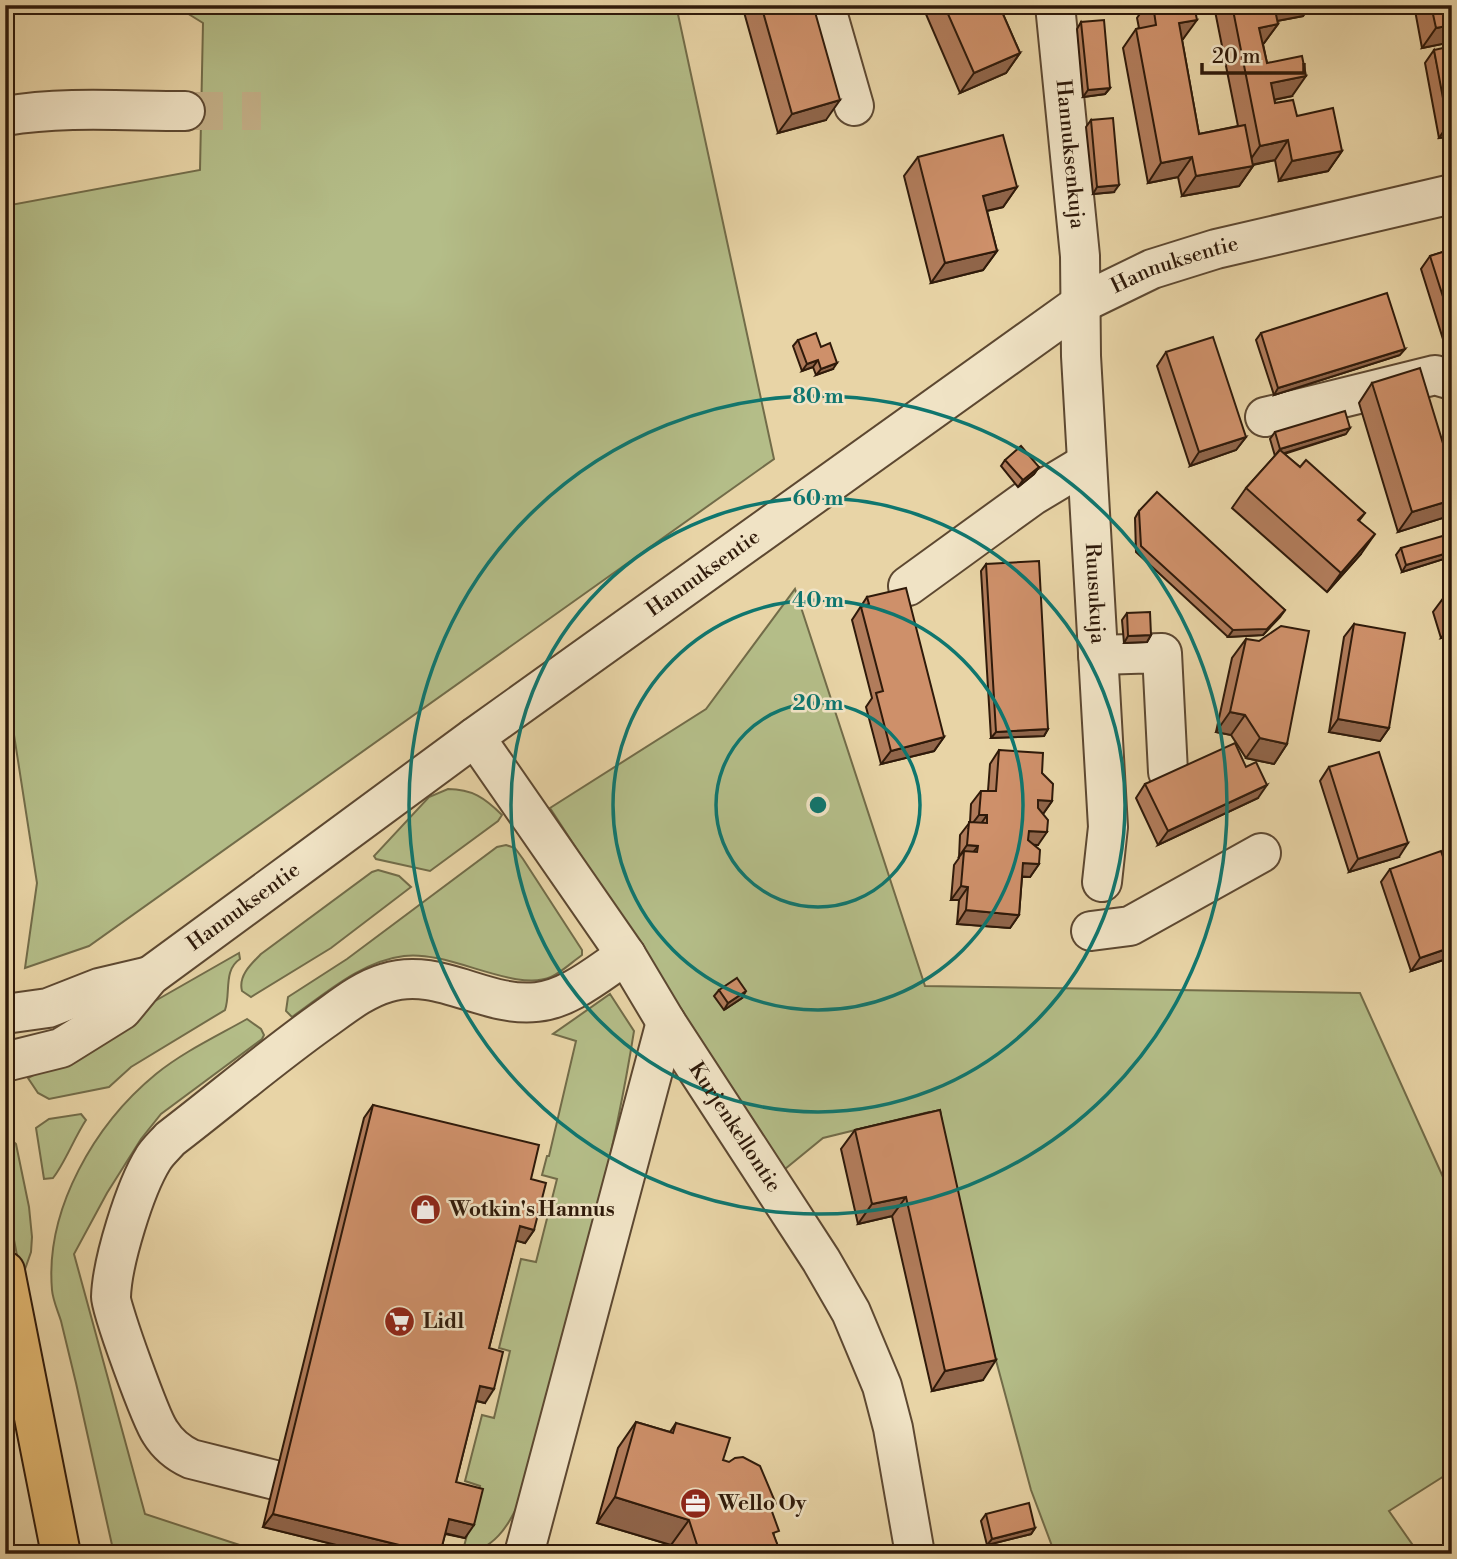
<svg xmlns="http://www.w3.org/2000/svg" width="1457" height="1559" font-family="'Libre Bodoni',serif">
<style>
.green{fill:#b4bd88;stroke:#726c49;stroke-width:2}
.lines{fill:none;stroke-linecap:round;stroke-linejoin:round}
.minor-tunnel{stroke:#c3af87;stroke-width:38;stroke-dasharray:38 19;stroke-linecap:butt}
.minor-casing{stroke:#5d4831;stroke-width:42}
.major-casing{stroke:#2f1a0a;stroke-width:42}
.minor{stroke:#f0e3c5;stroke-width:38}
.major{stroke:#e4ba73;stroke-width:38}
.wall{fill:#b17c5b;stroke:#2f1a0a;stroke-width:2}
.shaded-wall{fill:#90654a;stroke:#2f1a0a;stroke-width:2}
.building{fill:#ce906a;stroke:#2f1a0a;stroke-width:2}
.ring{fill:none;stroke:#0f766e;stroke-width:3.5}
.labels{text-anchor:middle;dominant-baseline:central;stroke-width:5;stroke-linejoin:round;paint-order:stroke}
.street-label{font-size:21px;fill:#2f1a0a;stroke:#f0e3c5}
.poi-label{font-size:21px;font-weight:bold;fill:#2f1a0a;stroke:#f0e3c5;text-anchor:start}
.centre{fill:#0f766e;stroke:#f0e3c5;stroke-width:3.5}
.ring-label{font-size:21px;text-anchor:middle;font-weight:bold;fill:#0f766e;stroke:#f0e3c5;stroke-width:5;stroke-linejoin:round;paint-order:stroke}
</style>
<rect width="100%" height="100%" fill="#e8d4a6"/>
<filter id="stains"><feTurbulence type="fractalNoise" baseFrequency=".00286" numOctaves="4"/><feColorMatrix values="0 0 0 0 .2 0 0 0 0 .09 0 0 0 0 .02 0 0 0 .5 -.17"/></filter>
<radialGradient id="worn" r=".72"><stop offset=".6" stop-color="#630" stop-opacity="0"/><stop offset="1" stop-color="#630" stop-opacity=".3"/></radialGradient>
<g class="green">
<polygon points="174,5 676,5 774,459 89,946 25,968 37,883 5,677 5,206 200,170 203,23"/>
<polygon points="795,589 925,986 1360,993 1452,1197 1452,1471 1389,1511 1419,1554 1055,1554 1031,1490 929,1112 823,1138 785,1169 550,808 706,709"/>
<path d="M448 789C472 789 485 798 502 815L498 821 430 871 376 859 374 856 429 797Z"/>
<path d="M506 845 515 848 523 859 582 950V955C572 962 562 972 551 977 515 993 449 950 404 956 362 961 326 993 292 1017L286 1011 288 997 347 959 497 847Z"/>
<path d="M378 870 399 876 411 887 331 948 251 997 242 991C238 976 251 964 261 954L372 872Z"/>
<path d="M239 953 240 959C223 970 231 993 225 1010L131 1067 109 1087 49 1099 38 1093 28 1078 104 1037 155 1001Z"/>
<path d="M610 994 634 1031C609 1190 562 1345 520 1500 509 1526 493 1551 462 1554L480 1486 465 1481 482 1415 494 1418 510 1351 499 1348 521 1259 536 1262 557 1179 542 1175 547 1156H549L576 1041 553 1034Z"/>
<path d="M247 1019 261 1029 264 1035 262 1039 161 1114 141 1139 107 1193 74 1254 145 1514 267 1554H114C101 1497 89 1440 76 1383 71 1362 66 1342 61 1321 58 1311 53 1301 52 1290 45 1209 95 1124 156 1074 183 1052 217 1036 247 1019Z"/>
<path d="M81 1114 86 1120C74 1138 65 1163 53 1178L44 1179 36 1128 49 1119Z"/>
<polygon points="5,1134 16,1144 29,1207 32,1237 31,1252 24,1272 20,1271 5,1193"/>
</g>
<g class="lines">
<polyline class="minor-tunnel" points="185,111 261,111"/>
<defs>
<g id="minor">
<polyline points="825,5 854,106"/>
<path id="s1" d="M1055 5 1080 256 1081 356 1108 827 1102 882"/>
<path d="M5 116C64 106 126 111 185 111"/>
<polyline points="1265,417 1435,375 1452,380"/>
<polyline points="908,586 1032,496 1087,463"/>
<polyline points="1098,655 1162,653 1168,772"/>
<path id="s2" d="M475 737 626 955 666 1022 821 1260 851 1312 882 1386 893 1428 915 1554"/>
<polyline points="1091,931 1130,926 1261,853"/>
<polyline points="5,1014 48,1008 99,988 150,976"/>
<path id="s3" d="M5 1062 61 1048 122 1010 150 976 304 863 475 737 1080 304 1152 269 1216 249 1452 194"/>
<path d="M275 1480 191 1459C178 1453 168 1445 160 1432 151 1419 111 1310 111 1297 112 1262 135 1188 153 1159 157 1152 164 1146 170 1139 221 1100 270 1058 322 1021 342 1007 362 990 386 983 438 966 485 1008 537 1002 569 999 600 972 626 955"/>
<polyline points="524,1554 666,1022"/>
</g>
<polyline id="major" points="5,1271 61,1554"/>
</defs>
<use href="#minor" class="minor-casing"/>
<use href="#major" class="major-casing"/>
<use href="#minor" class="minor"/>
<use href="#major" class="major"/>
</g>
<g class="wall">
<polygon points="742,5 813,5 826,120 778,133"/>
<polygon points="922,5 999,5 1020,53 1006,73 960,93"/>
<polygon points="1146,5 1194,5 1183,39 1182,40 1199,134 1238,126 1215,11 1219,5 1310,5 1303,16 1277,21 1278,24 1264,43 1263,44 1267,63 1292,96 1274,100 1275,103 1297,116 1342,151 1328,171 1279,181 1275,160 1253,165 1253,166 1239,186 1182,196 1178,177 1148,183 1123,48 1136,29 1139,28 1137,18"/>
<polygon points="1414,5 1452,5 1452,42 1422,48"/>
<polygon points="1081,22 1110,88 1105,94 1083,97 1077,29"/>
<polygon points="1434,50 1452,136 1439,138 1425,63"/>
<polygon points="1091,120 1114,192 1093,194 1086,127"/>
<polygon points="918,157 1017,187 1003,207 987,211 997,251 983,270 931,283 904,176"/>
<polygon points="1452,249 1452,368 1421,269 1430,256"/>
<polygon points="1261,333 1400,355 1274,395 1256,340"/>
<polygon points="798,340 821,347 833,369 816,375 813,367 802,371 793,346"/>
<polygon points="1166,352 1246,437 1236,450 1190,466 1157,366"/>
<polygon points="1372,383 1452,473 1452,508 1446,517 1398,532 1359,403"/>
<polygon points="1275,432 1346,434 1284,454 1300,467 1365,513 1359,521 1361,554 1327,592 1232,508 1246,488 1275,456 1270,439"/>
<polygon points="1005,460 1039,467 1034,474 1018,487 1001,466"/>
<polygon points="1139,511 1285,610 1280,617 1263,635 1228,637 1136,552 1135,518"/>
<polygon points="1401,548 1451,552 1447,558 1402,572 1396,555"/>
<polygon points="986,564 1048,729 1044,736 991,738 981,571"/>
<polygon points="1452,591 1452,648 1449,649 1445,637 1441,638 1433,612 1447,593"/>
<polygon points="867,597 944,737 934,751 881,764 866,707 872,698 852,620"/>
<polygon points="1127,613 1151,635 1147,642 1124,643 1122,620"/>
<polygon points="1354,624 1389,728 1380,741 1329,732 1344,637"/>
<polygon points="1246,639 1287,744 1274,764 1246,758 1231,735 1216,732 1232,658"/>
<polygon points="999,750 1042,773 1052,801 1043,814 1038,845 1035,845 1039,864 1030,877 1022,877 1019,915 1010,928 957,924 959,900 951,900 954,865 959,858 960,835 970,822 971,804 981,791 988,791 990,764"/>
<polygon points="1246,767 1258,798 1158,845 1136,798 1145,784"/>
<polygon points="1329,767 1399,857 1349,872 1320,781"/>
<polygon points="1390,869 1452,883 1452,957 1411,971 1381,882"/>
<polygon points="719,990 742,998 724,1010 714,996"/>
<polygon points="373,1105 531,1179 534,1230 525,1243 516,1240 489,1348 485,1403 476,1401 456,1482 465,1538 445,1534 440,1554 373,1554 263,1527 364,1118"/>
<polygon points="940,1110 983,1380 932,1391 892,1216 858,1224 841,1149 855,1130"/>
<polygon points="636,1422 670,1432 676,1423 723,1460 771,1510 774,1537 781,1554 674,1554 671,1545 597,1523 618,1448"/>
<polygon points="986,1514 1035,1528 1031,1534 987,1545 981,1521"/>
</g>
<g class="shaded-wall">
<polygon points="1274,5 1310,5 1303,16 1261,24"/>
<polygon points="1197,20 1183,39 1165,43 1179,23"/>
<polygon points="1278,24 1264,43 1246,47 1259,28"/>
<polygon points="1452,25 1452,42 1422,48 1436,28"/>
<polygon points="1020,53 1006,73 960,93 974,73"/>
<polygon points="1306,76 1292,96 1257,103 1271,83"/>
<polygon points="1110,88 1105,94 1083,97 1088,90"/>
<polygon points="840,100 826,120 778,133 792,114"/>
<polygon points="1452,124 1452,136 1439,138 1448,125"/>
<polygon points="1288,140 1275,160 1246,166 1260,146"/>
<polygon points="1342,151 1328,171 1279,181 1292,161"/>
<polygon points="1192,157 1178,177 1148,183 1161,163"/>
<polygon points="1253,166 1239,186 1182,196 1196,176"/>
<polygon points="1119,185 1114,192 1093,194 1097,187"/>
<polygon points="1017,187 1003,207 969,215 983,196"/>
<polygon points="997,251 983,270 931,283 945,263"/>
<polygon points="1405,349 1400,355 1274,395 1278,388"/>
<polygon points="818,360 813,367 802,371 807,364"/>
<polygon points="837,363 833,369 816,375 821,369"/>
<polygon points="1350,428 1346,434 1275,456 1280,449"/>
<polygon points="1246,437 1236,450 1190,466 1199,452"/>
<polygon points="1039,467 1034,474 1018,487 1023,480"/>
<polygon points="1452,500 1452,508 1446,517 1398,532 1412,512"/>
<polygon points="1375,534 1361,554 1327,592 1341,573"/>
<polygon points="1451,552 1447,558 1402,572 1406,565"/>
<polygon points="1285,610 1263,635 1228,637 1233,630"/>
<polygon points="1452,623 1452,627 1445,637 1441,638"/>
<polygon points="1151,635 1147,642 1124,643 1128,636"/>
<polygon points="1230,712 1245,715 1231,735 1216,732"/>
<polygon points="1338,719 1389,728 1380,741 1329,732"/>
<polygon points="1048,729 1044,736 991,738 996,732"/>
<polygon points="944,737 934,751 881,764 891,751"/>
<polygon points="1260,738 1287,744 1274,764 1246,758"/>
<polygon points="1267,785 1258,798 1158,845 1168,831"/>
<polygon points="1038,800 1052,801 1043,814 1029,813"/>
<polygon points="979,815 987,815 978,828 969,828"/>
<polygon points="1029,831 1047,832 1038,845 1020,844"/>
<polygon points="1408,843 1399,857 1349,872 1358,859"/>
<polygon points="967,845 978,846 968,859 964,851 958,858"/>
<polygon points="1023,863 1039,864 1030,877 1014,876"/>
<polygon points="961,886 968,887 959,900 951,900"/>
<polygon points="966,910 1019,915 1010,928 957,924"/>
<polygon points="1452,947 1452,957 1411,971 1420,958"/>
<polygon points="746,991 742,998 724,1010 728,1003"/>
<polygon points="906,1197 892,1216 858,1224 872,1204"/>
<polygon points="520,1226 534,1230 525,1243 510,1239"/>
<polygon points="996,1360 983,1380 932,1391 945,1371"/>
<polygon points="480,1386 494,1389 485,1403 470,1399"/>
<polygon points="615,1497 689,1520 671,1545 597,1523"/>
<polygon points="273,1514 436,1554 373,1554 263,1527"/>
<polygon points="449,1519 474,1525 465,1538 440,1532"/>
<polygon points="1035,1528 1031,1534 987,1545 992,1539"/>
</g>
<g class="building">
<polygon points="761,5 813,5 840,100 792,114"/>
<polygon points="944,5 999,5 1020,53 974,73"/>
<polygon points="1153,5 1194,5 1197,20 1179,23 1199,134 1245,125 1253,166 1196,176 1192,157 1161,163 1136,29 1156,25"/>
<polygon points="1232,5 1274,5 1278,24 1259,28 1267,63 1302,56 1306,76 1271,83 1275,103 1293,100 1297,116 1333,108 1342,151 1292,161 1288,140 1260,146"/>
<polygon points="1431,5 1452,5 1452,25 1436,28"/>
<polygon points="1104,20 1110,88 1088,90 1081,22"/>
<polygon points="1452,46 1452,124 1448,125 1434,50"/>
<polygon points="1113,118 1119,185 1097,187 1091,120"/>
<polygon points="1003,135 1017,187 983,196 997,251 945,263 918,157"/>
<polygon points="1452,249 1452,325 1430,256"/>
<polygon points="1387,293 1405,349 1278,388 1261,333"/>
<polygon points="816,333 821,347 830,343 837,363 821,369 818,360 807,364 798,340"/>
<polygon points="1213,337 1246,437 1199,452 1166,352"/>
<polygon points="1420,368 1452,473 1452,500 1412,512 1372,383"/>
<polygon points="1345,411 1350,428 1280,449 1275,432"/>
<polygon points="1021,446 1039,467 1023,480 1005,460"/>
<polygon points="1280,450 1300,467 1306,460 1365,513 1358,520 1375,534 1341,573 1246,488"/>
<polygon points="1157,492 1285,610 1267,629 1233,630 1141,546 1139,511"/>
<polygon points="1446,535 1451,552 1406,565 1401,548"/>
<polygon points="1039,561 1048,729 996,732 986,564"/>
<polygon points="906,588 944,737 891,751 876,693 883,691 861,607 869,604 867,597"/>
<polygon points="1452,591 1452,609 1447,593"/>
<polygon points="1150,612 1151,635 1128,636 1127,613"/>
<polygon points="1354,624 1405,633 1389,728 1338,719"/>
<polygon points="1281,626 1309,631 1287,744 1260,738 1245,715 1230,712 1246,639 1259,641"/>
<polygon points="1235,743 1246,767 1256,762 1267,785 1168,831 1145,784"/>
<polygon points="999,750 1043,753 1042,773 1053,784 1052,801 1038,800 1038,808 1048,820 1047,832 1029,831 1028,840 1040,850 1039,864 1023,863 1019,915 966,910 968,887 961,886 964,851 977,852 978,846 967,845 969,822 987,823 987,815 979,815 981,791 996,791"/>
<polygon points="1379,752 1408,843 1358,859 1329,767"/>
<polygon points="1441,851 1452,883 1452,947 1420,958 1390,869"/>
<polygon points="737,978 746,991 728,1003 719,990"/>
<polygon points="373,1105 539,1145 531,1179 546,1183 534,1230 520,1226 489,1348 503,1352 494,1389 480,1386 456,1482 483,1489 474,1525 449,1519 440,1554 436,1554 273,1514"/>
<polygon points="940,1110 996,1360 945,1371 906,1197 872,1204 855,1130"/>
<polygon points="636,1422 673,1433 676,1423 730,1438 723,1460 729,1462 735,1458 743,1457 760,1466 776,1504 770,1506 779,1531 773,1533 781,1554 700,1554 689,1520 615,1497"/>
<polygon points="1029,1503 1035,1528 992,1539 986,1514"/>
</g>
<g class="ring">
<circle cx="818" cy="805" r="102"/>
<circle cx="818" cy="805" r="205"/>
<circle cx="818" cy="805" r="307"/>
<circle cx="818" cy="805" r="409"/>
</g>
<defs>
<symbol id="shop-disc" viewBox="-11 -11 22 22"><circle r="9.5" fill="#8f2418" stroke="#f0e3c5"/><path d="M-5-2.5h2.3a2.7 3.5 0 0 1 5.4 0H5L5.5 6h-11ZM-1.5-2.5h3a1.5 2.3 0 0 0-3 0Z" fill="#fff"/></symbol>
<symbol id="supermarket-disc" viewBox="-11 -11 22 22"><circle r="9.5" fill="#8f2418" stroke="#f0e3c5"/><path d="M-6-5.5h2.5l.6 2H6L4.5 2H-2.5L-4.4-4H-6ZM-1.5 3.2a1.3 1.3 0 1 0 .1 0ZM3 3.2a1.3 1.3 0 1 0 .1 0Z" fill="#fff"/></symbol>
<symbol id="office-disc" viewBox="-11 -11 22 22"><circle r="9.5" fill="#8f2418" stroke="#f0e3c5"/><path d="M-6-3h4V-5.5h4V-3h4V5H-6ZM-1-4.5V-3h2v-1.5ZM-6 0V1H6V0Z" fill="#fff"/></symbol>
</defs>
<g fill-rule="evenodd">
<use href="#shop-disc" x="408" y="1192" width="35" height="35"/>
<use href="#supermarket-disc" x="382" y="1304" width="35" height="35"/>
<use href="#office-disc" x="678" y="1486" width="35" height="35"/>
</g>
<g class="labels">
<g class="street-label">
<text stroke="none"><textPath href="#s1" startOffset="150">Hannuksenkuja</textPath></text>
<text stroke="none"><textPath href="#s3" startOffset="1424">Hannuksentie</textPath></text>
<text stroke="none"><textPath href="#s3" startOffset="858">Hannuksentie</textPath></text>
<text stroke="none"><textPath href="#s1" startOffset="590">Ruusukuja</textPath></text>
<text stroke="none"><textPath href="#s3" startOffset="290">Hannuksentie</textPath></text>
<text stroke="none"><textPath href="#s2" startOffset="469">Kurjenkellontie</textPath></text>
</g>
<g class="poi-label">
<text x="449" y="1210">Wotkin's Hannus</text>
<text x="423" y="1322">Lidl</text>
<text x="718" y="1504">Wello Oy</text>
</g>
</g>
<circle cx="818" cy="805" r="10" class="centre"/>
<g class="ring-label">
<text x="818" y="403">80 m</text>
<text x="818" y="505">60 m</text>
<text x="818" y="607">40 m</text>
<text x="818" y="710">20 m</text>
</g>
<rect width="1457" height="1559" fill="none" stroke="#e8d4a6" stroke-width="28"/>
<rect x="7" y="7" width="1443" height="1545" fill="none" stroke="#2f1a0a" stroke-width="3.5"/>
<rect x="14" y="14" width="1429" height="1531" fill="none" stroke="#2f1a0a" stroke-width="2"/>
<path d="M1202 63v10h102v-10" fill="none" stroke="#2f1a0a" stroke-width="3.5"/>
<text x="1212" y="63" font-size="21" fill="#2f1a0a" stroke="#f0e3c5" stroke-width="5" paint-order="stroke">20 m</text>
<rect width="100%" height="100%" filter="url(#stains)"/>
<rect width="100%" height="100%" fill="url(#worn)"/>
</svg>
